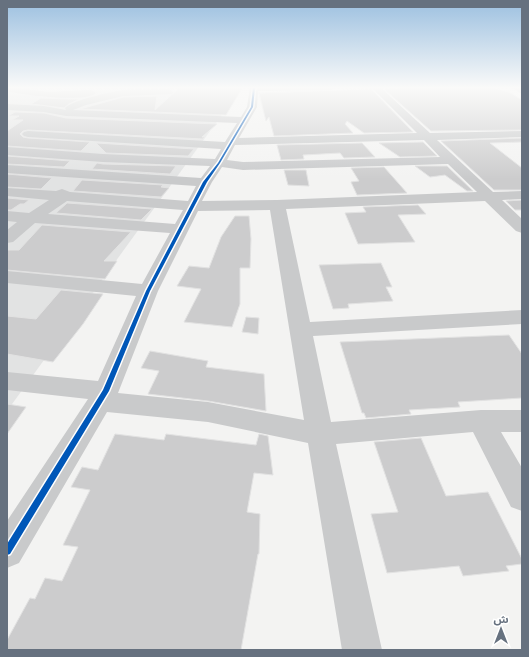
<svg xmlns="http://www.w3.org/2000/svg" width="529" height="657" font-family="'IBM Plex Sans','Noto Sans Arabic',sans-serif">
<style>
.built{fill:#e2e3e3}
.building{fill:#cccccd;stroke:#e2e2e2}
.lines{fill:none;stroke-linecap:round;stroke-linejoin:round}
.minor{fill:#c9cacb;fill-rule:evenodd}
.cycleway-casing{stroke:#fff;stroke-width:3}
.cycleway{fill:#0057b8;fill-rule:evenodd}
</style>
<rect width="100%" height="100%" fill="#f3f3f2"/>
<polygon class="built" points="7,87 242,87 7,411"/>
<g class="building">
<polygon points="180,87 243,87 226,115 80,109 123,97 157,96 155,110"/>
<polygon points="428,87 489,87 509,92 522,100 522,130 431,131 384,89"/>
<polygon points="371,89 413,132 364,133 347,121 345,124 353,133 274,136 269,117 266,121 259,93"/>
<polygon points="41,98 67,99 80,99 69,104 64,108 31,104"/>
<polygon points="15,112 44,113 66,118 217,124 202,137 205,137 203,139 28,130 23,131 20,134 23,137 28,138 90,142 81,151 7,146 7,131 23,120 12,120 19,116 8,116"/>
<polygon points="522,138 522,142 490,143 522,168 522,190 494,190 441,141"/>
<polygon points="423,142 437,156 400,157 379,143"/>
<polygon points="96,143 194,149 188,156 106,153"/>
<polygon points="362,143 375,157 344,158 340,153 303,155 304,159 281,160 277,145"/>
<polygon points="7,156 70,161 64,167 7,164"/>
<polygon points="97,163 103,164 176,166 170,174 92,169"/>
<polygon points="415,166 447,166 473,191 467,191 445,175 430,177"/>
<polygon points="384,167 407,193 357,195 351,182 359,181 351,168"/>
<polygon points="284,170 306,170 309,186 288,185"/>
<polygon points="7,174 52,178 41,189 7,187"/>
<polygon points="82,180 163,185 161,187 169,188 161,197 73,191"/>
<polygon points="7,198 29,200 24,204 20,204 11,210 7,210"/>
<polygon points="522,200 522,210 515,210 506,201"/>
<polygon points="67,203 152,209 141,220 56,213"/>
<polygon points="418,205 426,214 398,215 415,242 358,244 345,213 366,212 363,207"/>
<polygon points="235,216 249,216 251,239 250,268 240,268 240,304 232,327 184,322 201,289 177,286 189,266 209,268 221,237"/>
<polygon points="42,225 131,232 104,261 117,261 105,279 7,270 7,250 19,250"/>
<polygon points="381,263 392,287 386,287 393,301 348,304 349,308 333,309 319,265"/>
<polygon points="61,290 103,294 83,324 53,362 7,354 7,316 36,319"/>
<polygon points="246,317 259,318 258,334 242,332"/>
<polygon points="509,335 522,354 522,398 458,402 460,407 409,410 411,414 366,418 364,413 362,413 340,342"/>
<polygon points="150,351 208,361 206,367 264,374 266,411 208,401 148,394 159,371 141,368"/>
<polygon points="7,404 26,407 7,434"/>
<polygon points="115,434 164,440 166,434 256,445 259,434 268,436 273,475 254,473 247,512 260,514 259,554 258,554 241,650 7,650 7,640 30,598 35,599 45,578 62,581 78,547 63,545 90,490 71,487 82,467 98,470"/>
<polygon points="421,438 446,496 488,492 522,559 522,564 506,566 509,571 463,576 459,566 387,573 371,514 398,512 374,442"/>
</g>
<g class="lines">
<g class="minor">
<path d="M7 87 49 92 91 90 96 93C86 103 22 95 7 91Z"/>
<path d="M250 87H335L331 90 258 91 257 107 239 138 417 133 371 87H380L430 133 522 131V137L437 140 493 192 522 191V199L502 200 522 219V233L516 231 485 201 286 209 310 322 522 310V324L313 336 331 422 481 410H522V432H501L522 468V511L511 507 473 432 336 444 382 650H342L308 443 208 422 107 412 19 563 7 568V521L88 399 7 390V372L98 381 136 296 7 283V271L142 284 170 233 35 223 13 242 7 243V230L17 222 7 221V211L29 213 49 200 7 196V188L56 191 62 189 70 192 188 201 196 186 7 173V165L201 178 210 166 103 162 7 155V147L103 154 215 159 221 149 28 137 24 136 22 134 24 132 28 131 225 142 237 123 66 116 44 112 7 110V104L44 106 66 110 65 108C72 100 114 91 125 90 139 89 154 90 169 89L173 92 172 94 123 96 86 105 73 110 241 117 247 107ZM424 140 440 157 243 162 227 160 235 145ZM448 164 477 192 277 200 202 201 212 182 222 167 243 170ZM67 201 183 210 175 224 48 214ZM270 210 304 420 208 402 118 393 158 291 198 211Z"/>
<polygon points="511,87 522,87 522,94"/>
</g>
<defs>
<polygon id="cycleway" points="253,87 256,87 255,88 253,107 220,163 207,182 150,291 109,391 10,554 7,555 7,544 103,390 146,291 203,182 218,163 251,107"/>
</defs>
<use href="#cycleway" class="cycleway-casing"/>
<use href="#cycleway" class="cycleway"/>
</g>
<linearGradient id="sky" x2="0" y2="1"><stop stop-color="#9cc0e0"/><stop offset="0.49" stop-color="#fafaf9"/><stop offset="1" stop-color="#fafaf9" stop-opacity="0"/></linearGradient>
<rect width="529" height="179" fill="url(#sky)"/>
<rect width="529" height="657" fill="none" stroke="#66717f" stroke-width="16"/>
<g transform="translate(501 629)" stroke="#ffffff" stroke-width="3" paint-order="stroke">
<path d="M0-3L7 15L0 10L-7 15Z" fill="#66717f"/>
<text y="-6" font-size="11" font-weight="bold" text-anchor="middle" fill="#66717f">ش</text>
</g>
</svg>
